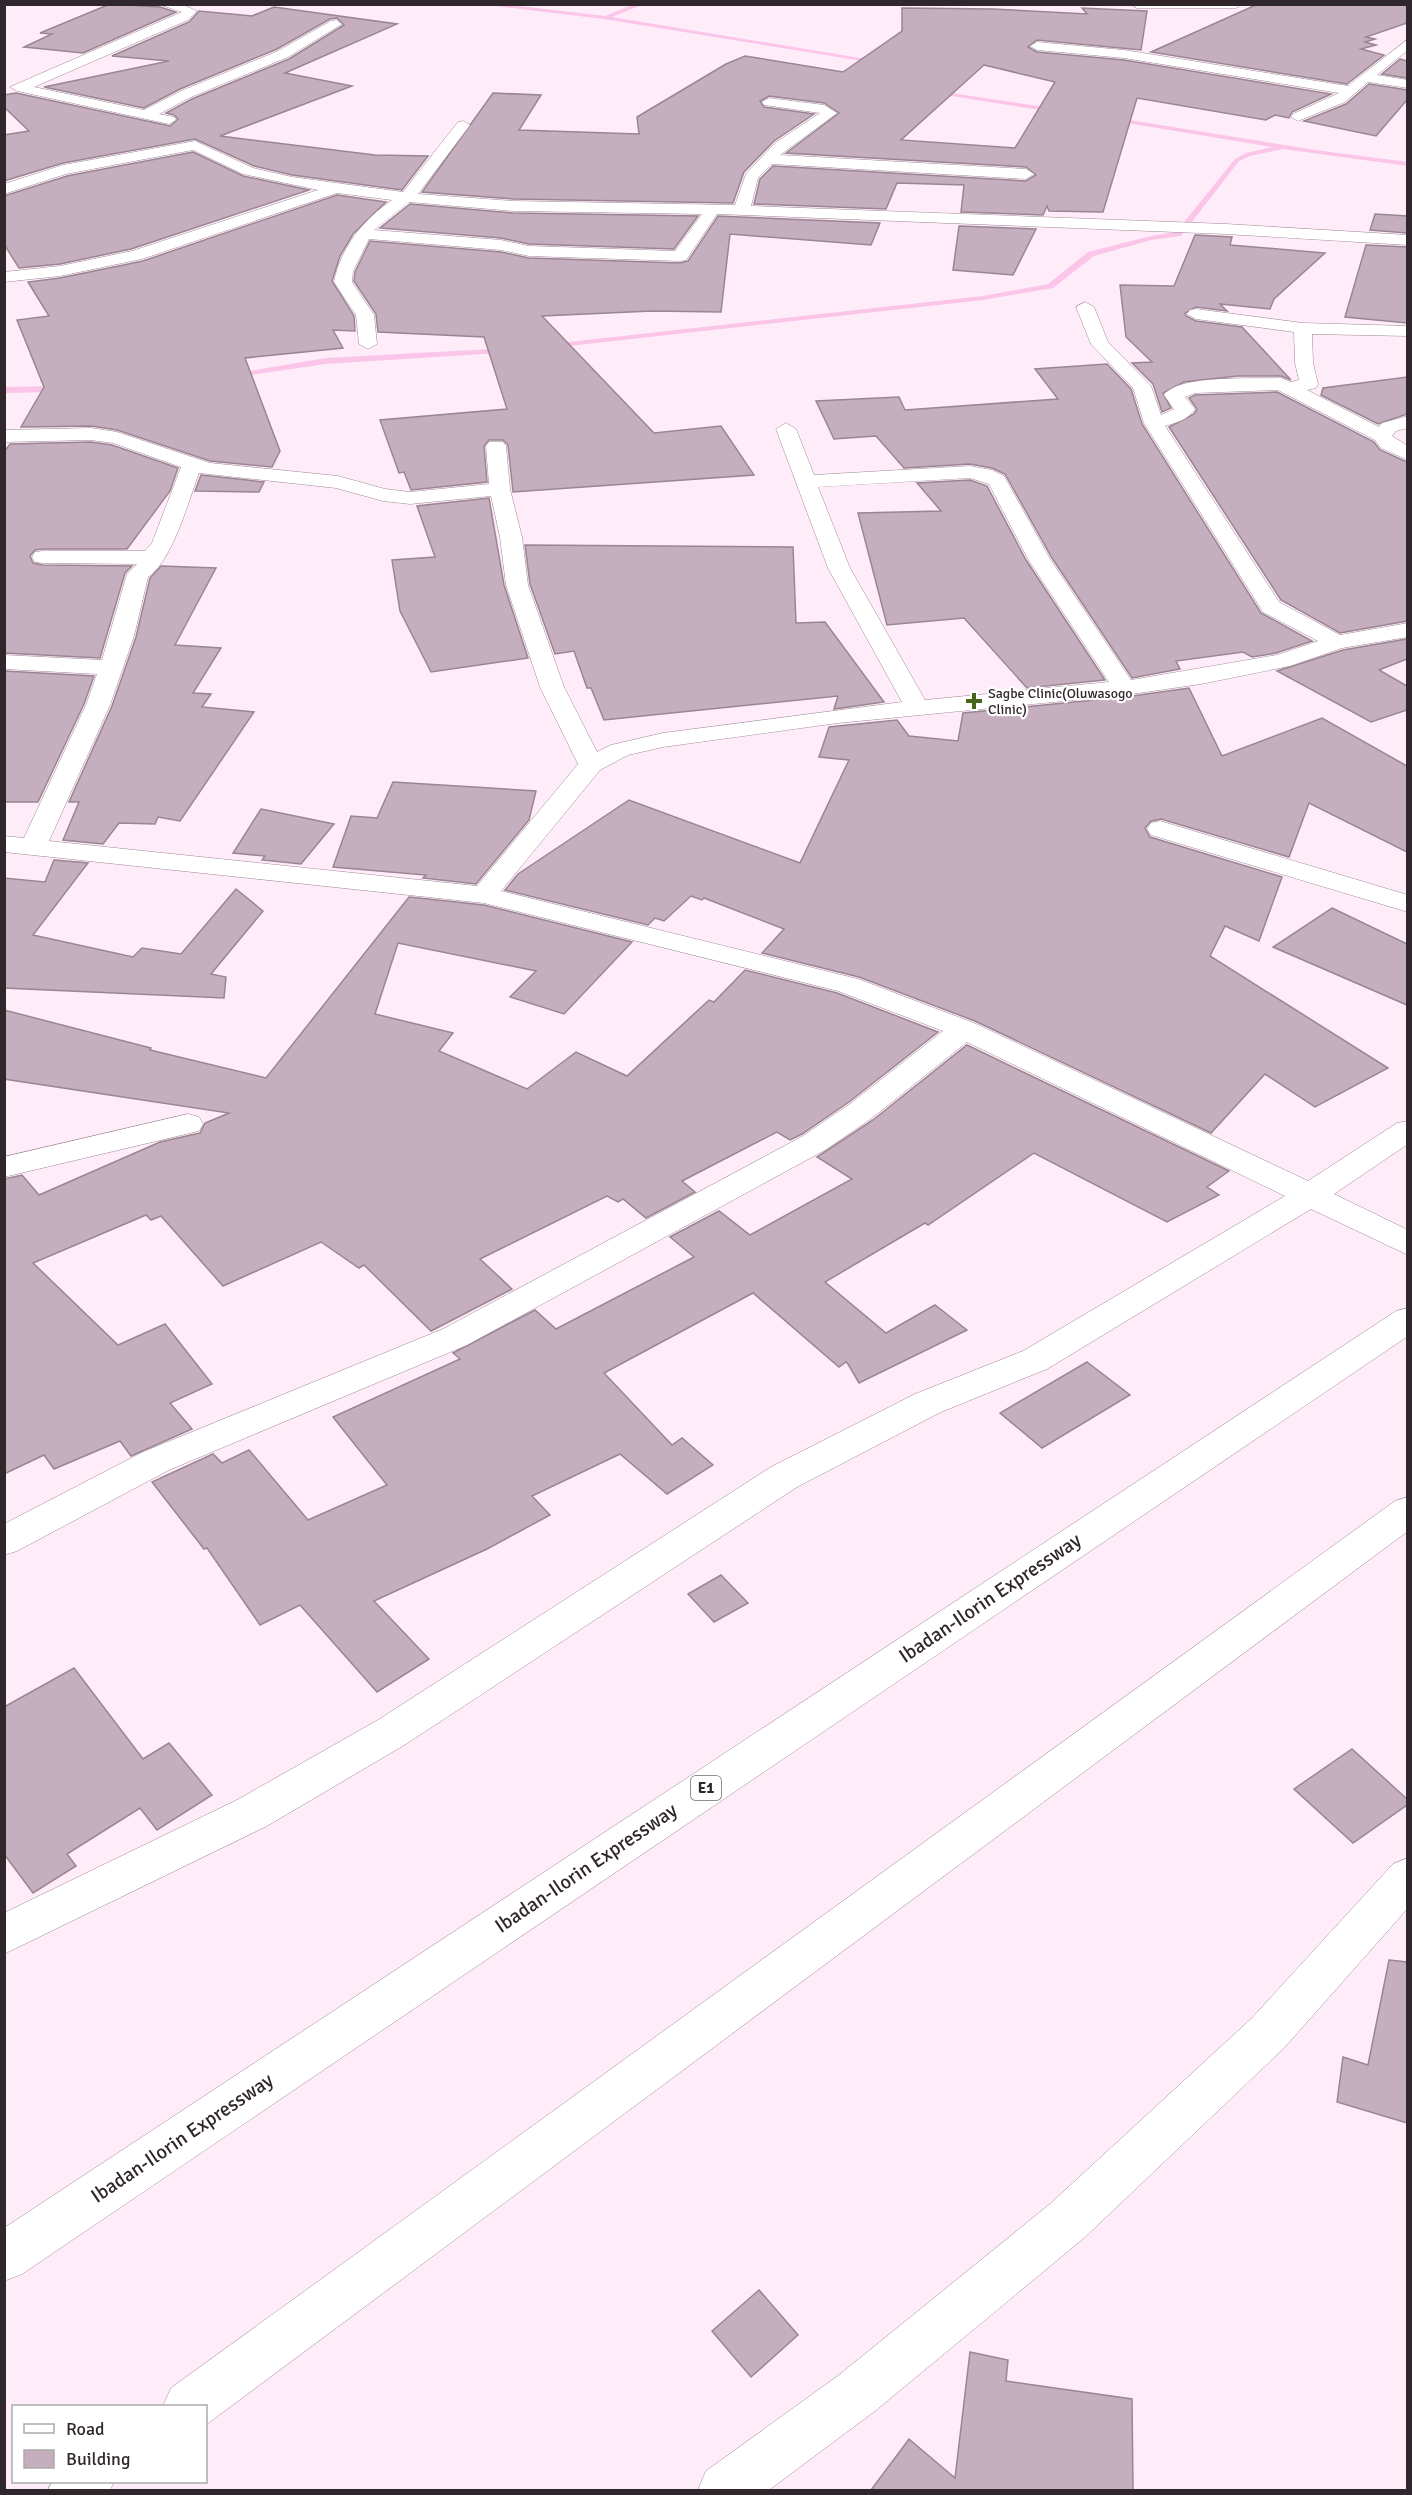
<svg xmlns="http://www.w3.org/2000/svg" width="1412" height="2495" font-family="Signika,sans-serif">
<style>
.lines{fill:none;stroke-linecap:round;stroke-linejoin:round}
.stream{fill:#fac5e9;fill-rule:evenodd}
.building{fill:#c5afbe;stroke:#9a8593;stroke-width:1.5;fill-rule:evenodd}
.minor-casing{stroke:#9e8997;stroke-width:1}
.highway-casing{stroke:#9e8997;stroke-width:1}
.minor{fill:#fff;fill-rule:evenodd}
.highway{fill:#fff;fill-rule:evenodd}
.poi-dot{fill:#486619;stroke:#fff;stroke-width:2}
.labels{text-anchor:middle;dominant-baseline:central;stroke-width:4.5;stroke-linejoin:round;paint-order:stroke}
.far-poi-label{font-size:14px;fill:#30272d;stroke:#fff;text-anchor:start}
.shield{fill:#fff;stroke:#6e686c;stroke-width:1.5}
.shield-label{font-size:15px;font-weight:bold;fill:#30272d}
.near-street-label{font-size:20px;fill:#30272d;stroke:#fff}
</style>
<rect width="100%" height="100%" fill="#ffecf9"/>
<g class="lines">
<g class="stream">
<polygon points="479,4 502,4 605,16 635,4 644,4 612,17 884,62 881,64 604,19"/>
<polygon points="931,90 1058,109 1061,111 1058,113 933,93"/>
<polygon points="1111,117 1315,150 1408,162 1408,166 1283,149 1250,156 1239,161 1181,236 1151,240 1094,256 1053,288 983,300 551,348 547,346 551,344 983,296 1048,284 1088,252 1151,236 1176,232 1235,159 1246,153 1272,147 1109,120"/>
<polygon points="509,348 513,350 512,352 326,364 231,378 227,375 326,358"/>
<polygon points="4,387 61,386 65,389 61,392 4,393"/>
</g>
</g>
<g class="building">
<polygon points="110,4 160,7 176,12 83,53 24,47 52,34 40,33"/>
<polygon points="1258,4 1407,4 1407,23 1366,37 1375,39 1365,42 1376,45 1361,49 1384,55 1347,84 1151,52"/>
<polygon points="274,7 397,24 285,73 352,86 220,136 375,155 428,156 402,190 292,175 254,166 195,139 63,163 4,181 4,135 29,131 4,107 4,95 16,93 170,126 178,119 174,115 166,113 192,99 289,59 344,25 337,18 330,19 277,49 180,89 144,108 44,87 169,61 112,56 189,22 199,11 252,16"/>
<path d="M902 8 993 9 1087 14 1082 8 1147 11 1141 50 1037 40 1028 47 1037 52 1124 60 1331 94 1292 112 1289 118 1275 115 1266 120 1137 98 1103 212 1049 211 1047 206 1043 215 961 212 964 185 897 183 886 209 754 204 760 179 773 166 1026 181 1036 175 1026 167 786 153 839 113 824 103 769 96 760 101 764 107 814 114 774 141 744 172 733 203 513 199 422 192 493 93 541 95 519 130 639 134 637 117 726 64 745 56 843 72 902 31ZM984 65 1055 82 1015 148 901 140Z"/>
<polygon points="1400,59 1407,61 1407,78 1382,74"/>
<polygon points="1369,84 1407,90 1407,100 1376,136 1304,121 1346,104"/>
<polygon points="193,152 243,176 309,190 131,249 60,264 19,268 4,244 4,196 67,176"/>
<polygon points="337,195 386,202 353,234 340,256 332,281 354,316 355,331 333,330 343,348 245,358 280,451 272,467 210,461 117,430 91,426 21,427 44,387 17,320 49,316 28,282 60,278 143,261"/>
<polygon points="410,204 513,213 698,216 674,249 529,244 501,238 380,228"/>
<polygon points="1375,214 1407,216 1407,233 1370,230"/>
<polygon points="718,216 880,223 871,245 730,234 721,312 652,311 542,316 654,433 721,426 754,475 513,492 508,445 503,440 489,440 484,446 487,482 411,490 404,472 399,473 380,420 507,409 484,337 378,332 376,314 354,281 355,272 370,241 501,252 529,258 680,263 688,261"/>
<polygon points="959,226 1036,229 1013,275 953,270"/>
<polygon points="1195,235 1232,237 1230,245 1325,253 1274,299 1270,309 1220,304 1227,311 1196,307 1185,313 1186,316 1196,321 1242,327 1291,380 1281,376 1237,376 1184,382 1163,393 1171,408 1162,412 1153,384 1132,363 1152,362 1126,337 1120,285 1174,286"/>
<polygon points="1366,245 1407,247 1407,323 1345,317"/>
<polygon points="1107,364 1131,389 1142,424 1261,613 1312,641 1276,653 1252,657 1243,652 1176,661 1180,669 1132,678 1052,558 1005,474 992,468 970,464 904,468 876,436 834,439 816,401 899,397 905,410 1058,399 1035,369"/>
<polygon points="1407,377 1407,414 1378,424 1321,395 1323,388"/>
<polygon points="1277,392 1374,442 1380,450 1407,462 1407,621 1340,633 1281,600 1169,427 1194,414 1197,409 1189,398 1195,395"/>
<polygon points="91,442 112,445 178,468 170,491 127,549 43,549 35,550 30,556 33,563 43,565 132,566 125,573 100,658 4,653 4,452 10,444"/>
<polygon points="201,475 264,482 259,492 195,491"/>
<polygon points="970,480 987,486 1026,560 1105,680 1027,688 964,618 887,625 858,513 941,511 917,483"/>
<polygon points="489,498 504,585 528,658 431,672 400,611 392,560 435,557 417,506"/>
<polygon points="525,545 793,547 796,623 825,622 884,702 834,709 838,696 604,720 591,688 587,688 574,651 555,654 530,584"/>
<polygon points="161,566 216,568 175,645 221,648 193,693 211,694 202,707 254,712 180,821 158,817 155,824 119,823 103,844 63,840 79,802 69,802 112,706 136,637 150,578"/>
<polygon points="1407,639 1407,659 1379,670 1407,686 1407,710 1371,722 1277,671 1343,650"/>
<polygon points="4,671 94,676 84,704 38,802 4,802"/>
<polygon points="1189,688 1222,756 1322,718 1407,766 1407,852 1309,803 1289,857 1161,819 1151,821 1145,828 1150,837 1282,877 1259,941 1225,926 1210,956 1388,1068 1315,1107 1265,1074 1211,1133 975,1021 859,977 762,953 784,929 704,898 702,900 691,896 664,921 655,918 648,925 505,890 518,874 629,800 800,863 849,760 819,757 829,727 897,720 909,736 958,741 963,713 1125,697"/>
<polygon points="393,782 536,791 529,820 476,884 423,878 426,875 333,867 351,816 377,818"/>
<polygon points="261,809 334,824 301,864 262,860 265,856 233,853"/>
<polygon points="54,860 88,863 33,935 133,957 142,948 181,954 236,889 263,911 211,974 226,977 224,998 4,988 4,878 45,882"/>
<polygon points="409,897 484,905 632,942 564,1014 510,997 536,971 398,943 375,1014 453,1033 439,1051 527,1089 576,1052 627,1076 709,1000 714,1002 745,970 837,993 938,1032 849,1102 802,1134 790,1140 777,1132 682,1181 695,1192 646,1218 623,1199 618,1202 607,1196 480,1259 512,1289 431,1331 364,1265 359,1268 321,1242 223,1286 161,1216 151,1220 146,1215 33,1263 118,1345 165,1324 212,1384 170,1403 192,1429 131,1456 120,1441 54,1469 44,1455 4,1474 4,1179 22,1175 39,1195 160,1142 200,1133 205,1123 229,1113 4,1079 4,1010 151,1048 150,1050 266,1078"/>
<polygon points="1332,908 1407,944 1407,1005 1273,947"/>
<polygon points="967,1045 1229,1171 1207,1187 1219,1195 1167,1222 1034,1153 928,1225 925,1223 825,1282 886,1333 935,1305 967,1330 859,1383 848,1364 846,1362 839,1367 753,1293 604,1373 672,1445 682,1438 713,1465 667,1494 620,1454 532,1496 550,1515 487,1549 374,1601 429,1659 377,1692 300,1605 260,1625 207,1548 204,1549 152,1482 213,1454 222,1463 249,1450 308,1520 387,1485 333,1417 460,1359 453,1353 535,1310 556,1329 694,1257 670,1237 719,1211 750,1235 852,1179 817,1157 873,1120"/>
<polygon points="1087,1362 1130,1395 1042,1448 1000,1413"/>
<polygon points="721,1575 748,1603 714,1622 688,1594"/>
<polygon points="74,1668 143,1759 169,1743 212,1795 157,1830 140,1808 67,1854 76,1866 33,1893 4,1854 4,1707"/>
<polygon points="1352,1749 1407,1799 1407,1805 1353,1843 1294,1789"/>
<polygon points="1389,1960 1407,1962 1407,2123 1337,2102 1343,2057 1368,2065"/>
<polygon points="759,2290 798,2335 751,2377 712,2331"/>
<polygon points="970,2352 1008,2360 1006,2381 1132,2399 1133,2490 871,2490 909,2439 955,2478"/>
</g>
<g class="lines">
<defs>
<g id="minor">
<polygon points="158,4 181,4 197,11 188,20 34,87 144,110 181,91 278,51 331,21 336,20 342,24 288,57 191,97 159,114 174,117 176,120 169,124 17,91 10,87 182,12"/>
<polygon points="1131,4 1242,4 1236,8 1137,8"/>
<polygon points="1408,39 1408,50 1377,75 1408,80 1408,88 1368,82 1345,102 1298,121 1291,117 1293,114 1339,93 1124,58 1037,50 1030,46 1037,42 1124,50 1348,86"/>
<path d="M769 98 824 105 837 113 780 155 1026 169 1034 174 1026 179 772 164 758 178 751 206 1226 224 1408 235V245L1226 234 717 214 686 260 680 261 529 256 501 250 369 239 353 271 352 282 374 315 377 344 368 349 359 344 356 315 334 282C341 247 363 220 392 200L337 193 142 259 60 276 4 282V272L60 266 132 251 318 190 243 174 193 150 66 174 4 194V184L63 165 195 141 253 168 292 177 403 192 458 122 463 121 470 125 418 194 513 201 735 205 746 174 775 143 820 113 764 105 762 102ZM409 202 513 211 702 214 675 251 529 246 501 240 374 230Z"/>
<path d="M1085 302 1094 307 1108 342 1151 386 1161 415 1174 409 1164 395C1178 374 1256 379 1281 378L1291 382 1299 380 1295 363 1294 332 1196 319 1187 314 1190 310 1196 309 1303 323 1408 326V336L1312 334 1313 363 1318 384 1316 388 1307 390 1379 427 1382 423 1408 416V428L1396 431 1392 436 1408 446V460L1381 448 1375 440 1278 390 1195 393 1185 397 1195 409C1187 420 1178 422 1165 426L1279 602 1340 635 1408 623V637L1342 648 1290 666 1201 684 1125 695 838 723 663 747 628 755 600 770 501 891 858 979 974 1023 1308 1181 1397 1123 1408 1121V1144L1334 1194 1408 1230V1255L1311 1209 1047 1369 941 1412 797 1487 406 1744 267 1826 4 1954V1913L237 1800 378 1720 771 1467 915 1394 1023 1351 1285 1196 967 1042 872 1118 825 1150 467 1345 169 1470 17 1551 4 1555V1524L143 1452 443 1329 803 1136 850 1104 943 1031 838 991 484 903 4 852V836L24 838 86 705 97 674 4 669V655L102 660 127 574 137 564 43 563 35 562 32 557 35 552 43 551H145L152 543 181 467 113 443 91 440 4 442V430L91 428 117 432 210 463 338 476 385 489 410 492 489 484 486 446 489 442H503L506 446 510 489 522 537 528 585 564 687 597 752 611 745 663 733 902 702 828 568 776 429 786 423 796 429 814 475 970 466 992 470 1004 476 1050 559 1131 680 1277 655 1318 641 1263 612 1260 607 1144 423 1133 388 1091 344 1076 307ZM199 473 336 488 383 501 410 504 491 496 500 537 506 585 540 687 578 764 477 886 49 841 110 705 134 636 148 577C173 560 188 502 199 473ZM970 478 989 484 1028 559 1109 682 925 700 850 568 818 487Z"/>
<polygon points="1160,821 1408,895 1408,912 1151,835 1147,829 1151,823"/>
<polygon points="188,1114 199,1117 203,1124 199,1131 4,1177 4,1157"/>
<polygon points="1408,1858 1408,1908 1284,2048 1084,2238 875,2411 769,2490 698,2490 706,2471 839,2375 1050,2204 1252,2018 1393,1864"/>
</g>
<g id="highway">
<polygon points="1408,1308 1408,1336 22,2274 4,2281 4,2228 1396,1311"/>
<polygon points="1408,1497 1408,1531 207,2424 206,2406 163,2406 171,2388 1395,1501"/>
<polygon points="52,2482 114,2482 110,2490 48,2490"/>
</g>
</defs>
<use href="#minor" class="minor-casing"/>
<use href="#highway" class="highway-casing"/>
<use href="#minor" class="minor"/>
<use href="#highway" class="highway"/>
</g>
<path class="poi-dot" d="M971 692h6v6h6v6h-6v6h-6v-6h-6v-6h6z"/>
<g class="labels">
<g class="far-poi-label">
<text x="988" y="693">Sagbe Clinic(Oluwasogo<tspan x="988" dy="16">Clinic)</tspan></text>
</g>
<rect class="shield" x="691" y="1776" width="30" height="24" rx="4.5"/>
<g class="shield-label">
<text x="706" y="1788">E1</text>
</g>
<g class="near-street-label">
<text transform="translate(990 1598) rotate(-34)">Ibadan-Ilorin Expressway</text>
<text transform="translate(586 1868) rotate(-34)">Ibadan-Ilorin Expressway</text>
<text transform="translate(182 2138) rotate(-34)">Ibadan-Ilorin Expressway</text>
</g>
</g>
<rect width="1412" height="2495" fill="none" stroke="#30272d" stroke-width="12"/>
<rect x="12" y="2405" width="195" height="78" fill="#ffffff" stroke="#aca9ab" stroke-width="1.5"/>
<rect x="24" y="2424" width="30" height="9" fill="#ffffff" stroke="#aca9ab" stroke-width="1.5"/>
<text x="66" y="2435" font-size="18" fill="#30272d">Road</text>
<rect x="24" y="2450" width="30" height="18" fill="#c5afbe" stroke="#aca9ab" stroke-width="1.5"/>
<text x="66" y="2465" font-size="18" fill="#30272d">Building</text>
</svg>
